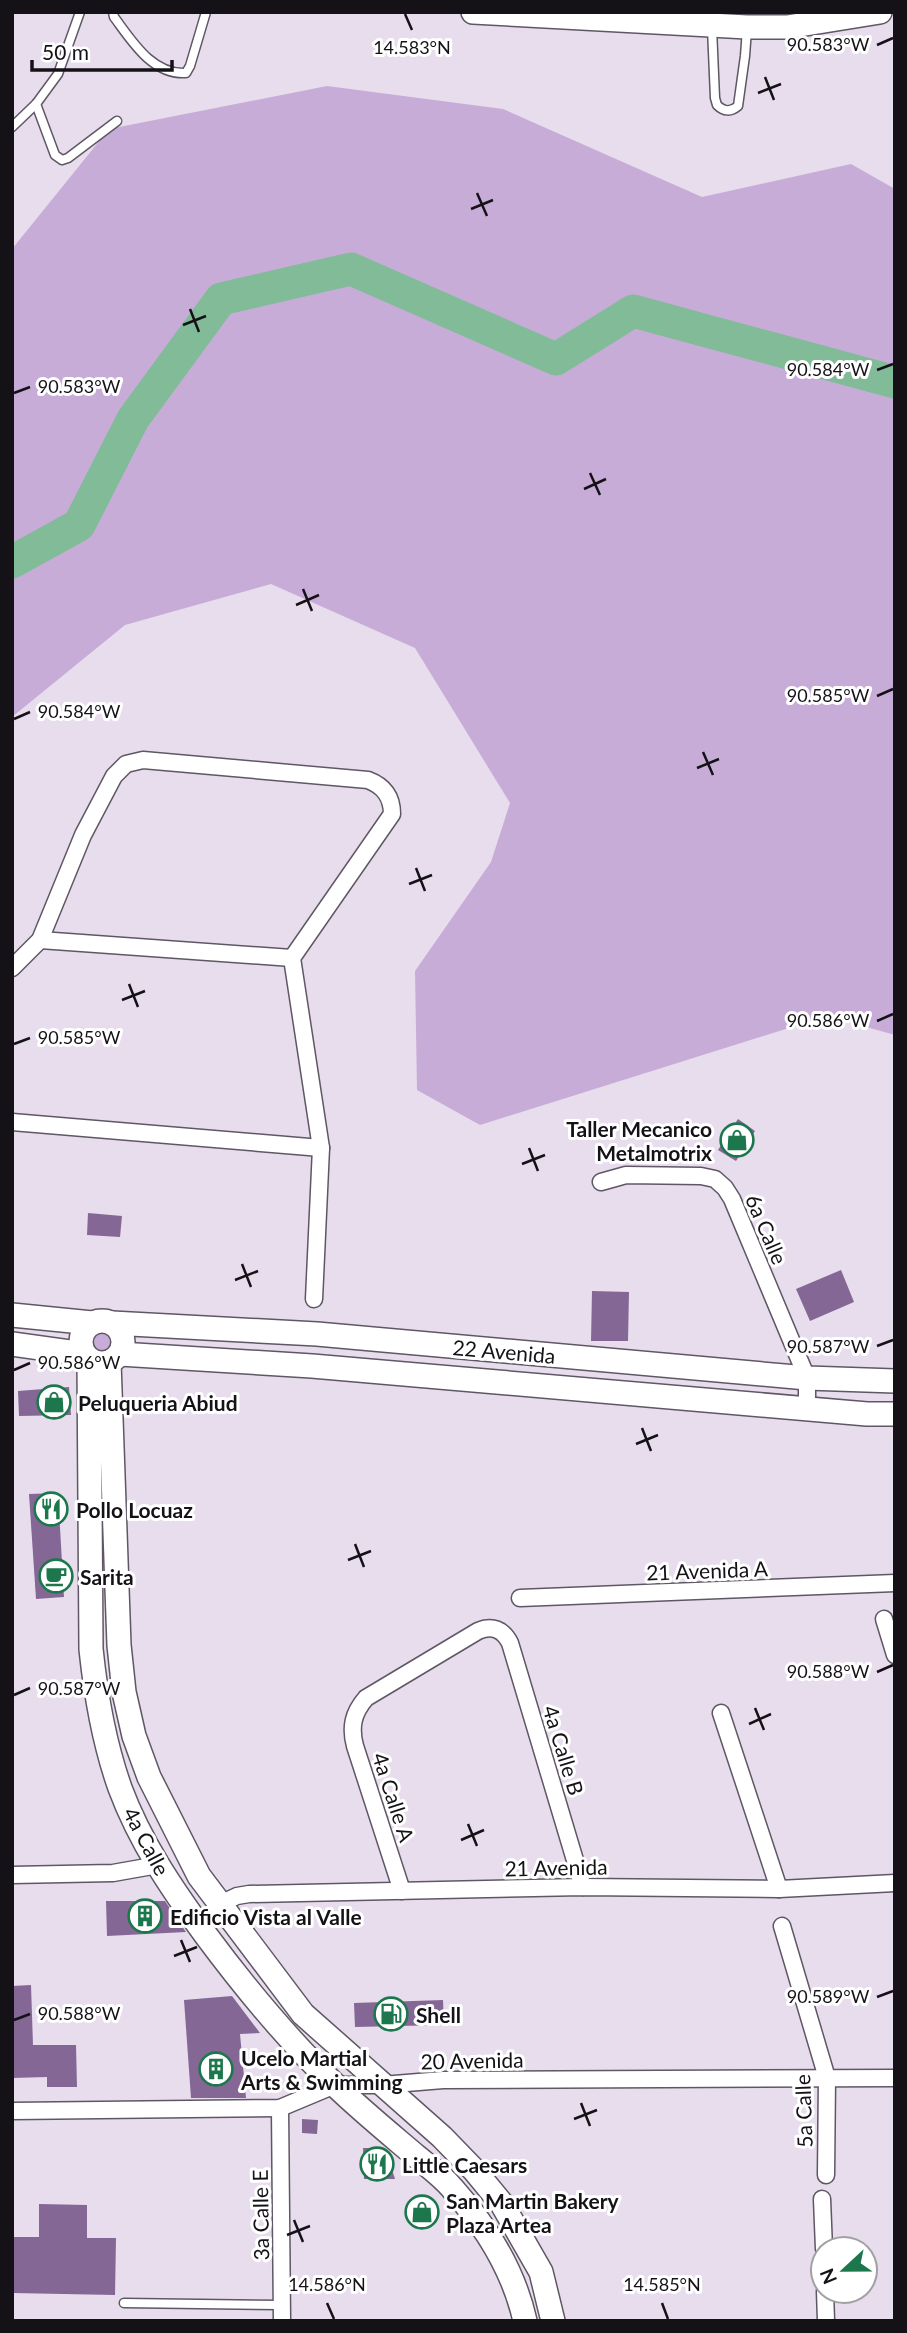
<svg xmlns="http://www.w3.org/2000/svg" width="907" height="2333" font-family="Lato,sans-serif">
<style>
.green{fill:#c8acd8}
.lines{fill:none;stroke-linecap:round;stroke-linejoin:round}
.river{stroke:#81bb98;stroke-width:33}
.building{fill:#856796}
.lane-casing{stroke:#5f5764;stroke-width:11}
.street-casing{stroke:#5f5764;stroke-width:19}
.secondary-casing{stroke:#5f5764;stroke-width:26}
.lane{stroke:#fff;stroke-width:8}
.street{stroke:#fff;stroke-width:16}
.secondary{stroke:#fff;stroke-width:23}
.ticks{fill:none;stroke:#151217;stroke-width:2.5}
.labels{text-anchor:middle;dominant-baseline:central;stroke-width:6;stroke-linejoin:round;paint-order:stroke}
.poi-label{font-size:21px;font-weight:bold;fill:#151217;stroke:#fff;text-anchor:start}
.street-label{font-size:21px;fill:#151217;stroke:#fff}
.ticks-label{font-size:18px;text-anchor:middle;fill:#151217;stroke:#fff;stroke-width:6;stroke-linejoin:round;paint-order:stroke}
</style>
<rect width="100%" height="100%" fill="#e7dded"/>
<g class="green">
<polygon points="327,86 503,109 702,197 851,164 895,189 895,1035 827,1016 480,1125 417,1090 415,971 491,862 510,803 415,648 271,584 125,625 12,717 12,249 109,129"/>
<circle cx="102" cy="1342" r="13"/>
</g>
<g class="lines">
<polyline class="river" points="12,562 79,525 133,419 221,299 351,269 556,359 633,311 895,382"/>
</g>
<g class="building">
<polygon points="738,1119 755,1131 736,1161 718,1150"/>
<polygon points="88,1213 122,1216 120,1237 87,1235"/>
<polygon points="841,1270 854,1302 810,1321 796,1289"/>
<polygon points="592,1291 629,1292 628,1341 591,1341"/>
<polygon points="69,1387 71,1415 19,1416 18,1391"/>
<polygon points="58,1493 64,1597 36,1599 29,1494"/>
<polygon points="106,1901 165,1901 186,1932 107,1936"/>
<polygon points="31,1985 33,2045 76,2045 77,2087 47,2087 47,2077 12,2078 12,1986"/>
<polygon points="232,1996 260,2033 240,2034 246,2098 191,2098 184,2000"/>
<polygon points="443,2000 444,2025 355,2027 354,2003"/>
<polygon points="302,2119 318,2120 317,2134 302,2133"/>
<polygon points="363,2148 385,2148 395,2179 364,2179"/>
<polygon points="39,2204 87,2205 87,2238 116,2238 115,2295 12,2293 12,2237 39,2237"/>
<polygon points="436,2204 436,2218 408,2221 407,2205"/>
</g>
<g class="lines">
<defs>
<g id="lane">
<path d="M113 12 114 17C132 41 152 75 186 73L190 66 206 12"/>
<path d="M712 28 715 98 717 105C724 112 731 112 738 106L745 56 747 29"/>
<polyline points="36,104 55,155 62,160 68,158 117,121"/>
<polyline points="12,127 36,104 58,74 80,12"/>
<polyline points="124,2303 282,2305"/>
</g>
<g id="street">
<polyline points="40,940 292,958"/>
<path d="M12 968 40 940 83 835 114 776 126 764 143 760 368 780C384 786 392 797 392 814L292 958 321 1148 314 1299"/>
<polyline points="12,1122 321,1148"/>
<polyline points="601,1182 626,1175 701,1176 715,1179 725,1188 732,1199 807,1378 807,1409"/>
<polyline points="520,1598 895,1583"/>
<polyline points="884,1619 895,1655"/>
<polyline points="721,1713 779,1889"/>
<polyline points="12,1875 113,1873 158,1865"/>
<path d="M402 1891 355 1746C350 1727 353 1713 366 1698L478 1631C492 1625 503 1629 510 1643L583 1887"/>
<polyline points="220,1904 237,1896 249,1894 583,1887 779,1889 895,1883"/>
<polyline points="782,1926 827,2078 826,2175"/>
<polyline points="280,2108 282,2321"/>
<polyline points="12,2111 280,2108 335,2085 382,2085 443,2080 895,2078"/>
<polyline points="822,2199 824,2249"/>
<polyline points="825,2291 826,2321"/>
</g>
<g id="secondary">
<polyline points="473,12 747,27 787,27 880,12"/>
<polyline points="12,1315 92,1323"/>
<circle cx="102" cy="1342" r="21"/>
<polyline points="112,1323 317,1334 807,1378 895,1381"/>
<polyline points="12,1344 84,1354"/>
<polyline points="120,1354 312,1366 867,1414 895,1414"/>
<path d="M89 1359 91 1649C96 1697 104 1743 120 1788 140 1842 172 1889 205 1934 245 1988 288 2040 336 2086 362 2111 389 2133 416 2156 428 2166 442 2176 452 2188 485 2225 514 2271 525 2321"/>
<polyline points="109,1362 119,1645 124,1692 134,1736 149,1777 199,1876 303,2014 442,2137 474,2170 502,2204 541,2272 553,2321"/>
</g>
</defs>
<use href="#lane" class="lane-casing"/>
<use href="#street" class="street-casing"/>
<use href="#secondary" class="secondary-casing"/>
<use href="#lane" class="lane"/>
<use href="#street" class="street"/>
<use href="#secondary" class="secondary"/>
</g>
<path class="ticks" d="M405 14 412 30M877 45 893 38M765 77 774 100M758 93 781 84M477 193 487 216M471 209 493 200M190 309 199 332M183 325 206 316M877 370 893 364M14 393 30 387M590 473 600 495M584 489 606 479M303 589 312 611M296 605 319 595M877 696 893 689M14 719 30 712M703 752 713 775M697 768 719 759M416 868 425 891M409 884 432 875M129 984 138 1007M122 1000 145 991M877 1021 893 1014M14 1044 30 1038M529 1148 538 1171M522 1164 545 1155M242 1264 251 1287M235 1280 258 1271M877 1346 893 1340M14 1370 30 1363M642 1428 651 1451M636 1444 658 1435M355 1544 364 1567M348 1560 371 1551M877 1672 893 1665M14 1695 30 1688M755 1708 764 1730M749 1724 771 1714M468 1824 477 1846M461 1840 484 1830M181 1940 190 1962M174 1956 197 1947M877 1997 893 1991M14 2020 30 2014M581 2103 590 2126M574 2119 597 2110M294 2220 303 2242M287 2235 310 2226M327 2303 334 2319M662 2303 668 2319"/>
<defs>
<symbol id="shop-ring" viewBox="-11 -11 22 22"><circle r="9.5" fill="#fff" stroke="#1c774c" stroke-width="1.5"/><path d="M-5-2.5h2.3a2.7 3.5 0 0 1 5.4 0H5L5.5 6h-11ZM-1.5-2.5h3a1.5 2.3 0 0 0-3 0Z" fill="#1c774c"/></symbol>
<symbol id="restaurant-ring" viewBox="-11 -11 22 22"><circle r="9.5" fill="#fff" stroke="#1c774c" stroke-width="1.5"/><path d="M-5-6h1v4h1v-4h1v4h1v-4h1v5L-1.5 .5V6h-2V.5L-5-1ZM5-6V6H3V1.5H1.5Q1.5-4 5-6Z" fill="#1c774c"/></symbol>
<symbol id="cafe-ring" viewBox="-11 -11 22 22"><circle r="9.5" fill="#fff" stroke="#1c774c" stroke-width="1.5"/><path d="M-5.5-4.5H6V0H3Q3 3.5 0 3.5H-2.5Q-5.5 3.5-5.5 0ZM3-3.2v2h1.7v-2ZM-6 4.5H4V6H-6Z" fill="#1c774c"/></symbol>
<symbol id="building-ring" viewBox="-11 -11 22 22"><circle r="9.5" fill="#fff" stroke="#1c774c" stroke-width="1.5"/><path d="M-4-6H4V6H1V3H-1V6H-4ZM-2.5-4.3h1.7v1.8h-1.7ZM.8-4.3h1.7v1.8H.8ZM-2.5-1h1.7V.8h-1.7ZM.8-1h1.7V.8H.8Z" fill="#1c774c"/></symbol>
<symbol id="fuel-ring" viewBox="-11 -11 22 22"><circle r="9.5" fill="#fff" stroke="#1c774c" stroke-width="1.5"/><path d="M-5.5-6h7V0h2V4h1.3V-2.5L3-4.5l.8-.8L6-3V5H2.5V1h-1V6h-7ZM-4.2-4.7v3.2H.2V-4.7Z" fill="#1c774c"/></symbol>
</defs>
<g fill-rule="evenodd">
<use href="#shop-ring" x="718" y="1121" width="38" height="38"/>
<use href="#shop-ring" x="35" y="1383" width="38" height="38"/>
<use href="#restaurant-ring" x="32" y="1490" width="38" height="38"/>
<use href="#cafe-ring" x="37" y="1557" width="38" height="38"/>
<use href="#building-ring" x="126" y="1897" width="38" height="38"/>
<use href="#fuel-ring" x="372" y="1995" width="38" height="38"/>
<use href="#building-ring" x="197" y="2050" width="38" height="38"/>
<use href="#restaurant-ring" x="358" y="2145" width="38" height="38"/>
<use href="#shop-ring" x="403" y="2193" width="38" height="38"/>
</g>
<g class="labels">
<g class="poi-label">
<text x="712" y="1128" text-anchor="end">Taller Mecanico<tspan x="712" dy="24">Metalmotrix</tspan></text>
<text x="78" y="1402">Peluqueria Abiud</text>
<text x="76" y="1509">Pollo Locuaz</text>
<text x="80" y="1576">Sarita</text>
<text x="170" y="1916">Edificio Vista al Valle</text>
<text x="416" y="2014">Shell</text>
<text x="241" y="2057">Ucelo Martial<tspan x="241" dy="24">Arts &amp; Swimming</tspan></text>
<text x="402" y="2164">Little Caesars</text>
<text x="446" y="2200">San Martin Bakery<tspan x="446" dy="24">Plaza Artea</tspan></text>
</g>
<g class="street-label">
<text transform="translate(767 1229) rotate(67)">6a Calle</text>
<text transform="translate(504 1351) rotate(5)">22 Avenida</text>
<text transform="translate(707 1570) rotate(-2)">21 Avenida A</text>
<text transform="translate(564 1750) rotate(73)">4a Calle B</text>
<text transform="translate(394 1797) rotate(72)">4a Calle A</text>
<text transform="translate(147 1841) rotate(62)">4a Calle</text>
<text transform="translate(556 1867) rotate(-1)">21 Avenida</text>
<text transform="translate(472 2060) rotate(-1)">20 Avenida</text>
<text transform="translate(803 2111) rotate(-92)">5a Calle</text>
<text transform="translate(260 2215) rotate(-91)">3a Calle E</text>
</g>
</g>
<g class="ticks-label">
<text x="828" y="51">90.583°W</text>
<text x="412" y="54">14.583°N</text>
<text x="828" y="376">90.584°W</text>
<text x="79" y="393">90.583°W</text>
<text x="828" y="702">90.585°W</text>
<text x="79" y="718">90.584°W</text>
<text x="828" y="1027">90.586°W</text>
<text x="79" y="1044">90.585°W</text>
<text x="828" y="1353">90.587°W</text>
<text x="79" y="1369">90.586°W</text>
<text x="828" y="1678">90.588°W</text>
<text x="79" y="1695">90.587°W</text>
<text x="828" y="2003">90.589°W</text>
<text x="79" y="2020">90.588°W</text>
<text x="327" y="2291">14.586°N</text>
<text x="662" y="2291">14.585°N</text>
</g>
<rect width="907" height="2333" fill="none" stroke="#151217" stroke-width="28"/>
<g transform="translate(844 2270) rotate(248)"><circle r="33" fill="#ffffff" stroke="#a1a0a2" stroke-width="2"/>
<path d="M0-5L12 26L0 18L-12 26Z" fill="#1c774c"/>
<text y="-10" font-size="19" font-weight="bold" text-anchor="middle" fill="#151217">N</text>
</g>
<path d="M32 60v10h140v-10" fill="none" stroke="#151217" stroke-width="3.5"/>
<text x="42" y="60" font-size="21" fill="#151217" stroke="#ffffff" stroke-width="5" paint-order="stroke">50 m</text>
</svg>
